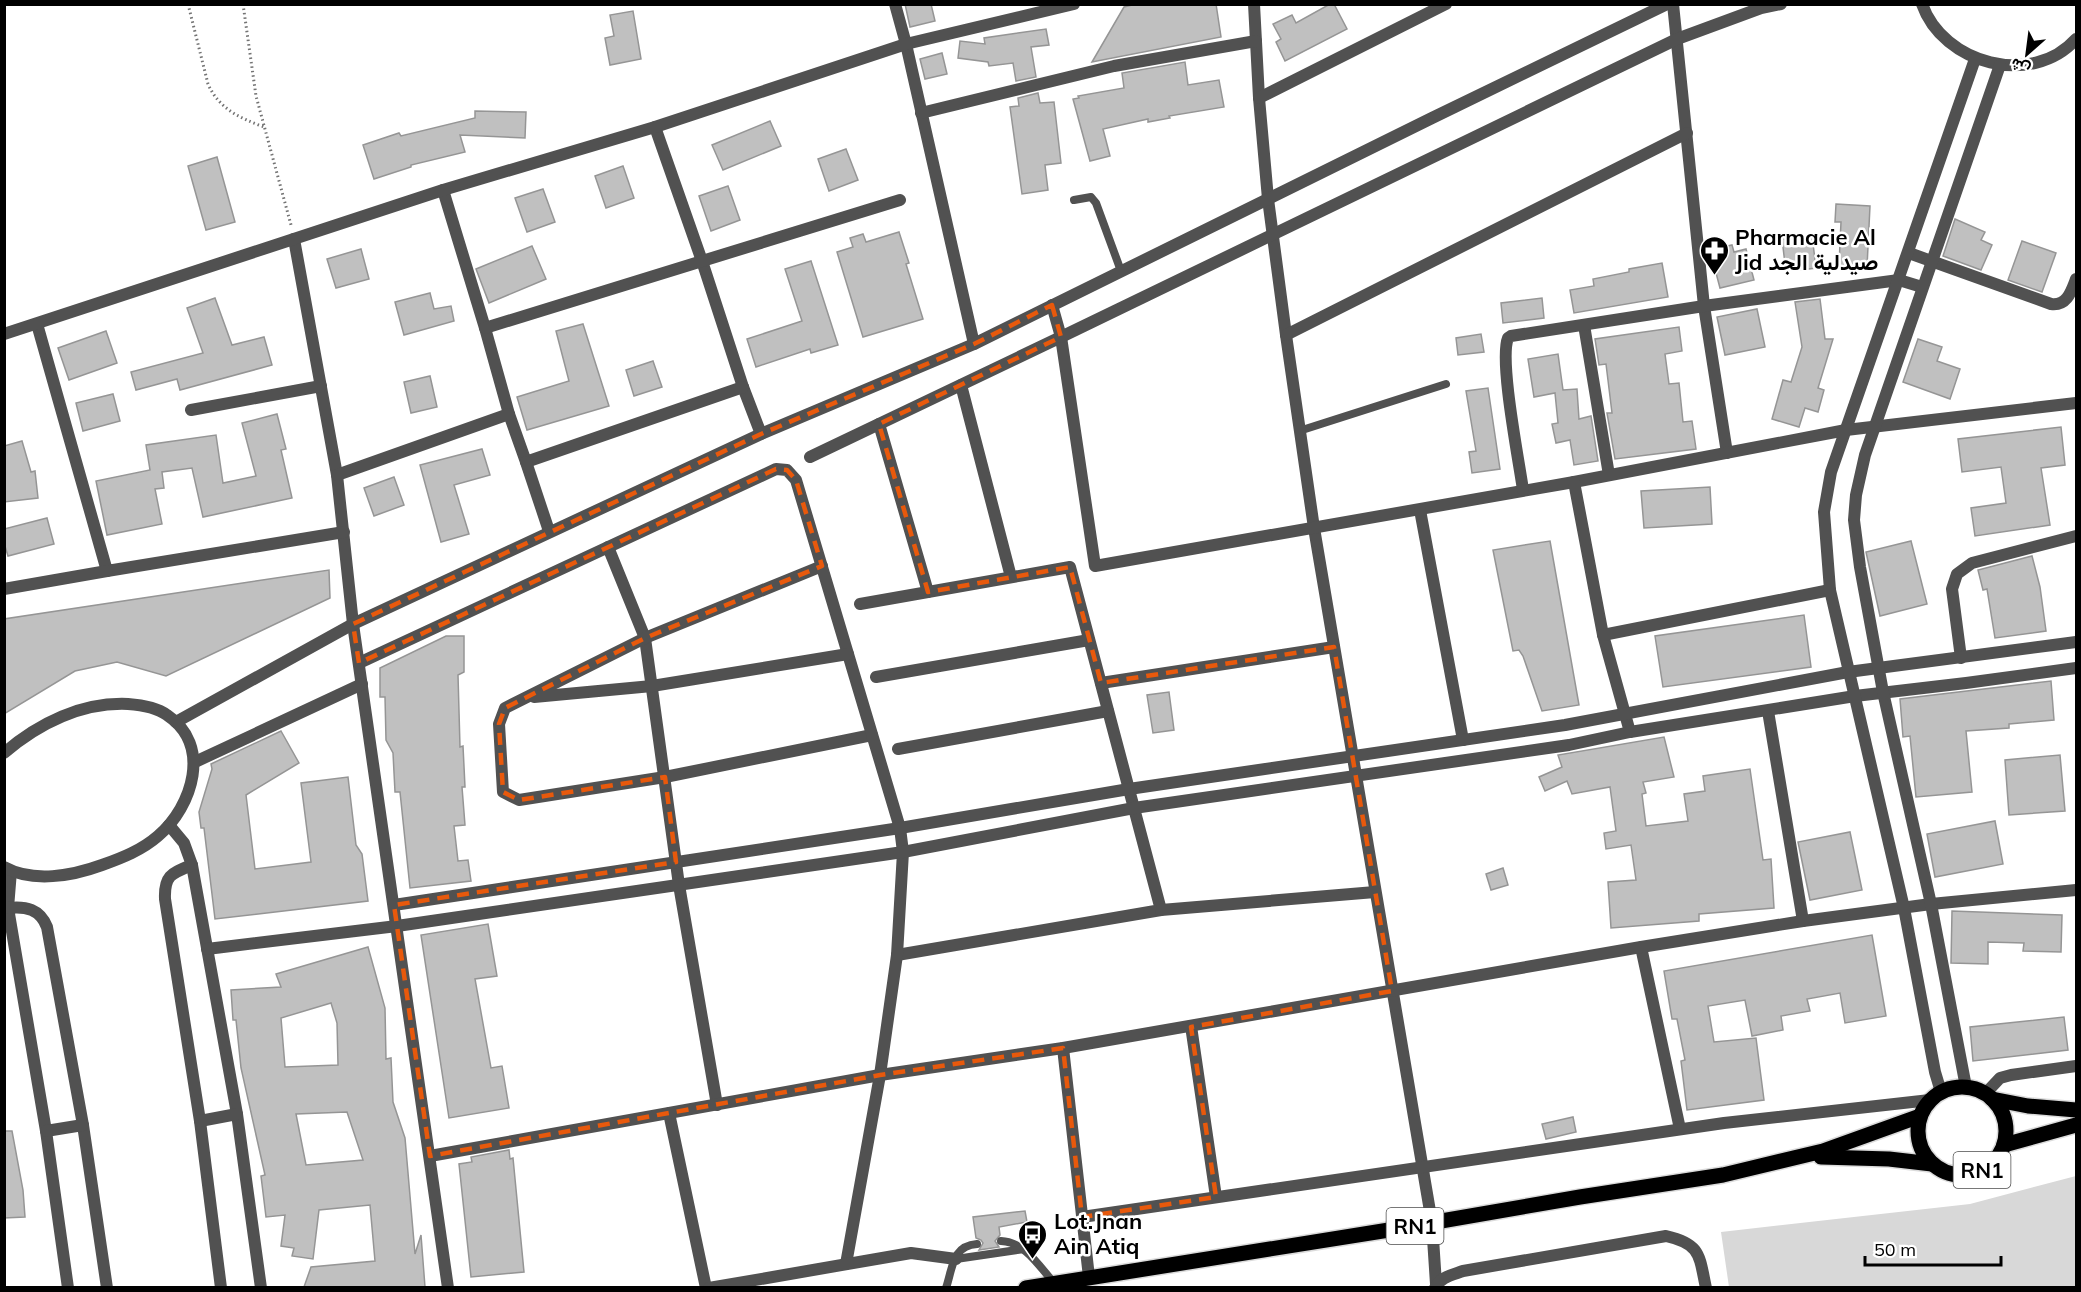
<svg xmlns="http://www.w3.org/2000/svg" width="2081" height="1292" font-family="Mulish,Vazirmatn,sans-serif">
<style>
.green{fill:#d8d8d8}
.building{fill:#c0c0c0;stroke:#959595;stroke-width:1.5;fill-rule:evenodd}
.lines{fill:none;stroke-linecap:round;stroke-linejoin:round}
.primary-casing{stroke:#dbdbdb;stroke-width:18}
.path{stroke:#737373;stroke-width:3;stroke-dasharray:1.5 3;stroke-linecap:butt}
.service{stroke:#515151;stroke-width:8}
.minor{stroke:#515151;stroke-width:12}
.tertiary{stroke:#515151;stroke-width:12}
.primary{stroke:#000;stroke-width:15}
.marked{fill:none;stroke:#e8590c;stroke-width:4.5;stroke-dasharray:12 8;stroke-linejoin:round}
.labels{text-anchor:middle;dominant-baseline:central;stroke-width:5;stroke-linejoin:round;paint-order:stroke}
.shield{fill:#fff;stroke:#4c4c4c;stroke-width:1.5}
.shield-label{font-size:21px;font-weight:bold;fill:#000}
.poi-label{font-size:22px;font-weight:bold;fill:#000;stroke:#fff;text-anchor:start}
</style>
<rect width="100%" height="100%" fill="#fff"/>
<polygon class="green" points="2076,1176 2076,1287 1729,1287 1721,1232 1970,1204"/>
<g class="building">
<polygon points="905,4 931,4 935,21 910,27"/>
<polygon points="1136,4 1216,4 1221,37 1092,62 1124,7"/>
<polygon points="1330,4 1334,4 1347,29 1285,61 1276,42 1281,39 1273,24 1292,15 1296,23"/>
<polygon points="633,11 641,59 610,65 605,38 614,36 610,15"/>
<polygon points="1046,29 1049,45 1031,47 1036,77 1016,81 1013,63 989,66 988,62 958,58 960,41 985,44 984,38"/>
<polygon points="942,53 947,74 925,79 920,59"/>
<polygon points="1185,62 1188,85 1219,80 1224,107 1169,116 1170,118 1148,122 1148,119 1103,129 1110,156 1090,161 1073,99 1079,98 1078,96 1124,88 1122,73"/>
<polygon points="1038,93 1040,103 1054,102 1061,163 1045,165 1048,190 1022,194 1010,107 1019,106 1018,98"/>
<polygon points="475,111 526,112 525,138 460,135 465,152 411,165 411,167 374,179 363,145 399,133 401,136 475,118"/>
<polygon points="770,121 781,146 723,170 712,145"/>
<polygon points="846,149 858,180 829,191 818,159"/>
<polygon points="217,157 235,222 206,230 188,166"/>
<polygon points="623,166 634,198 606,208 595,176"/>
<polygon points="728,186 740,220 711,231 699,196"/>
<polygon points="543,189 555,222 527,232 515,198"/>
<polygon points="1836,204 1870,206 1867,267 1839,265 1841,222 1835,222"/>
<polygon points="1955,219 1985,232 1981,240 1992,245 1981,270 1943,256"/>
<polygon points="899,232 909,263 906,264 923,319 863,337 837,252 853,247 850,238 863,234 866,242"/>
<polygon points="1812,235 1816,268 1786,272 1782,239"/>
<polygon points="2022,241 2056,253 2042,292 2008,280"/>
<polygon points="1732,245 1734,252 1746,249 1754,280 1720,288 1710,250"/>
<polygon points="532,246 546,279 489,303 476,269"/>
<polygon points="361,249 369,279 336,288 327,259"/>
<polygon points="811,261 838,345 811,353 810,349 756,367 747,339 802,321 785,269"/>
<polygon points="1662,263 1668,297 1574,313 1570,290 1594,286 1593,279 1629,272 1629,269"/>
<polygon points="430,293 434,309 451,306 454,321 404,335 395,302"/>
<polygon points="215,298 232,345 264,337 272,365 180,390 177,379 136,390 131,372 203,353 187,308"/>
<polygon points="1542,298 1544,318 1503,323 1501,303"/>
<polygon points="1820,299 1825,339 1833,339 1818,388 1824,390 1818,412 1805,408 1799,427 1772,419 1783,380 1791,382 1802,347 1795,302"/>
<polygon points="1757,309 1765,347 1725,355 1717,317"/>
<polygon points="583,324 609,406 527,430 517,397 569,381 556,331"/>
<polygon points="1679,327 1682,351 1665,354 1669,384 1679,383 1683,422 1692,421 1696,449 1615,459 1607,413 1612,413 1606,364 1599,365 1595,339"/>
<polygon points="106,331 117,363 69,380 58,348"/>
<polygon points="1481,334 1484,352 1458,355 1456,338"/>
<polygon points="1918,339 1942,347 1937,361 1960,369 1950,399 1903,382"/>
<polygon points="1558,354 1563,390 1577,389 1579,419 1591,416 1598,461 1574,465 1570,440 1556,443 1552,424 1558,423 1555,393 1534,397 1528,359"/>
<polygon points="653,361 662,387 634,396 626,370"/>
<polygon points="430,376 437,407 411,413 404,382"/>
<polygon points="1488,388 1500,469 1472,473 1469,452 1476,451 1466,391"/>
<polygon points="113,394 120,421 83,431 76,403"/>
<polygon points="277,414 286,449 281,450 292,498 203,517 192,468 162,472 164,488 155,489 162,524 107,535 96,481 150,470 146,445 216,435 223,483 256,476 242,423"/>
<polygon points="2061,427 2065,465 2041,468 2050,525 1975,536 1971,508 2006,503 2001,467 1962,472 1958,439"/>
<polygon points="22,441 31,472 35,471 38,498 4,502 4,446"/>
<polygon points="482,449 490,475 454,485 469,534 441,542 420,465"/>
<polygon points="394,477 404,505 374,516 364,488"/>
<polygon points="1710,487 1712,524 1644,528 1641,491"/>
<polygon points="47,518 54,544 8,556 4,543 4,529"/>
<polygon points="1550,541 1579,705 1542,711 1523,656 1519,650 1513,651 1493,550"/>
<polygon points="1911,541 1927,604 1880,616 1866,552"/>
<polygon points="2032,556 2040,587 2046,631 1995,638 1987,589 1983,590 1978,570"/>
<polygon points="329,570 330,598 166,676 117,662 75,671 4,714 4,619"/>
<polygon points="1804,615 1811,667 1663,687 1655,636"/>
<polygon points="446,636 464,636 464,672 458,675 460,747 463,746 465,787 462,787 465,825 454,826 458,861 468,860 471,881 410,888 400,792 395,792 393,753 386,740 385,697 380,697 380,668"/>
<polygon points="2051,681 2054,720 2009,724 2009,728 1966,731 1972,792 1916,797 1910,736 1903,737 1900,699"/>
<polygon points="1169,692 1174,730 1153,733 1147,695"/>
<polygon points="281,731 299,763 246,795 255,869 311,862 301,783 348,777 356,845 362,854 368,901 215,919 204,828 201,828 199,812 212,769 211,764"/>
<polygon points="1664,737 1674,777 1643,782 1646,793 1642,794 1646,826 1688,821 1684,794 1705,791 1703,776 1750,769 1763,860 1771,859 1774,908 1699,914 1699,921 1611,928 1608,882 1636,880 1631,845 1606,849 1604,833 1616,831 1610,787 1572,794 1567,781 1545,791 1539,777 1562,767 1558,755"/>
<polygon points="2060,755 2065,811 2009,815 2005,760"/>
<polygon points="1995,821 2003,864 1935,877 1927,834"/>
<polygon points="1850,832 1862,890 1810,900 1798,842"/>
<polygon points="1503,868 1508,885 1491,890 1486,874"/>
<polygon points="1952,911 2062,915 2061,952 2023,951 2024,943 1988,942 1988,964 1951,963"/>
<polygon points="488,924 497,976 475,979 491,1068 502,1066 509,1108 449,1118 421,935"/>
<polygon points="1872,935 1886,1016 1845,1023 1840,993 1807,999 1810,1011 1781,1016 1783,1030 1752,1036 1745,1000 1708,1006 1714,1042 1756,1038 1764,1100 1687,1110 1681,1061 1685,1060 1677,1019 1672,1019 1664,971"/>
<path d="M368 947 385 1008 386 1059 391 1058 393 1102 405 1138 415 1254 421 1235 425 1287H304L311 1267 375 1261 370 1205 319 1210 313 1259 292 1256 294 1248 281 1246 285 1215 266 1217 261 1176 265 1175 241 1068 236 1020H233L231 990 281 987 276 974ZM331 1003 337 1023 338 1065 285 1067 281 1018ZM347 1112 363 1160 306 1165 296 1114Z"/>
<polygon points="2064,1017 2068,1050 1973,1061 1970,1027"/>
<polygon points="1573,1117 1576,1132 1546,1139 1542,1124"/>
<polygon points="4,1131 12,1131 23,1190 25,1217 4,1218"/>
<polygon points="509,1150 510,1159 513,1158 524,1272 471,1277 459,1164 472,1162 471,1157"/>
<polygon points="1025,1211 1027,1222 999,1227 1000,1235 995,1241 999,1247 979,1250 983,1243 981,1240 976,1238 973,1217"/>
</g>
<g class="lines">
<defs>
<g id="primary">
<circle cx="1962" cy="1131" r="44"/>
<polyline points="1992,1099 2028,1106 2076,1110"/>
<polyline points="2004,1145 2076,1125"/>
<polyline points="1821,1157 1889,1159 1932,1164"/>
<polyline points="1026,1288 1389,1230 1580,1197 1723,1175 1823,1151 1920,1116"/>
</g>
</defs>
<use href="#primary" class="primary-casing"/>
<g class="path">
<path d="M188 4 208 84C219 109 240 118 264 127"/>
<polyline points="243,4 256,96 291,225"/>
</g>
<g class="service">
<polyline points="1074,200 1091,197 1096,203 1121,271"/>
<polyline points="1299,431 1446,384"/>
<path d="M1001 1241C1025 1242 1039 1266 1054 1283"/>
<polyline points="956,1259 1024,1249"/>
<path d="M946 1288C953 1267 952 1246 977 1244"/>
</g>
<g class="minor">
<polyline points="895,4 906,44 974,344"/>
<polyline points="1254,4 1259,98 1268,199 1286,335 1314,528 1432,1223 1436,1284"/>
<polyline points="1673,4 1704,306 1727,453"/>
<polyline points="1259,98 1446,4"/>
<polyline points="921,113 1114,66 1256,41"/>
<polyline points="655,127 702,261 743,387 761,434"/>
<polyline points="443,190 485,328 509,414 526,462 743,387"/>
<polyline points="294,239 337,475 353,624 448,1288"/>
<path d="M1909 253 2051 304C2067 306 2071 292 2076 279"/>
<polyline points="37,324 107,571 344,532"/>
<polyline points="1584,325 1609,475"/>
<polyline points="485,328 900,200"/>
<polyline points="4,334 443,190 655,127 906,44 1074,4"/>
<polyline points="1286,335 1687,133"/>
<polyline points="961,385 1011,577"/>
<polyline points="191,410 321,386"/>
<polyline points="879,424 928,592"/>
<polyline points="810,457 1061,337 1095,566 1574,482 1846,430 2076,403"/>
<polyline points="526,462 549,531"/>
<polyline points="337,475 509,414"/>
<polyline points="1574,482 1603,635 1630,732"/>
<path d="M1523 490C1519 461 1499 360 1508 338L1511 336 1704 306 1899 280 1922 287"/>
<polyline points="1420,510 1463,740"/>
<polyline points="608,547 645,638 679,885 717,1105"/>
<polyline points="822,566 645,638 505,708 499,724 503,792 519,800 665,777 872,735"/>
<polyline points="4,589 107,571"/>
<polyline points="860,604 1070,567 1161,910 897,955"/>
<polyline points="1603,635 1830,590"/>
<polyline points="1961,658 1952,589 1957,574 1972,563 2076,536"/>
<polyline points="359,663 776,469 787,470 796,480 900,828 903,852 897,955 880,1075 846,1264"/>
<polyline points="876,677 1089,640"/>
<polyline points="1101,683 1334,647"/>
<polyline points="534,697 652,686 848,654"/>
<polyline points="1768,711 1803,921 1931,904 2076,890"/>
<polyline points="898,749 1108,711"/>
<polyline points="195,762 362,684"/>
<polyline points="169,825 184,843 192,865 237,1114 261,1288"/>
<path d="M192 865C172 873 164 875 165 899L200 1121 221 1288"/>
<polyline points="11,871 8,908 46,1131 68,1288"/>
<polyline points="394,905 900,828 1129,789 1565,725 1848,672 2076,642"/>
<path d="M8 908C26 906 40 909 47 927L83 1125 107 1288"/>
<polyline points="1161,910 1375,892"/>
<polyline points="1641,947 1680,1129"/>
<polyline points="207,949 397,926 903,852 1134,808 1569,745 1630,732 1855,696 1966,683 2076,668"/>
<polyline points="1191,1026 1216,1197"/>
<polyline points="1063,1048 1089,1277"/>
<polyline points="1985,1094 2000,1078 2011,1075 2076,1066"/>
<polyline points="669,1113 706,1288"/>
<polyline points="200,1121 237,1114"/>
<polyline points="46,1131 83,1125"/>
<polyline points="430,1156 880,1075 1063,1048 1641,947 1803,921"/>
<polyline points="1082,1217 1724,1123 1930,1100"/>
<polyline points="709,1288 911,1253 956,1259"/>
<path d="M1435 1288C1440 1277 1452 1275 1463 1271L1666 1236C1701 1244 1699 1255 1706 1288"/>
</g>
<g class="tertiary">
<path d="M1922 4C1943 64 2032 88 2076 39"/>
<polyline points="1052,305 1061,337 1677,39 1761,8 1781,4"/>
<polyline points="176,722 353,624 761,434 974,344 1432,118 1667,4"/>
<path d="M4 753C39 723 82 702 128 704 142 705 156 707 167 715 212 745 193 806 158 836 142 850 122 858 102 865 72 876 33 883 4 867"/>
<polyline points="1966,1087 1931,904 1883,692 1860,567 1854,520 1856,495 1865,455 2000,65"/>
<polyline points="1941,1092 1935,1072 1904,908 1830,590 1824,512 1831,472 1975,59"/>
</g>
<use href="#primary" class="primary"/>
</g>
<path class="marked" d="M1052 305 1061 337 879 424 928 592 1070 567 1101 683 1334 647 1392 991 1191 1027 1216 1197 1082 1217 1063 1048 880 1075 430 1156 394 905 676 862 665 777 519 800 503 792 499 724 505 708 645 638 822 566 796 480 787 470 776 469 359 663 353 624 761 434 974 344Z"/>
<defs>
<symbol id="pharmacy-pin" viewBox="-11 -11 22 30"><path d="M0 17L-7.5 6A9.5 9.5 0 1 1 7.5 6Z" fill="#000" stroke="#fff"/><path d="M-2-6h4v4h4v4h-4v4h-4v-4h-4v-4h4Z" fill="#fff"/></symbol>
<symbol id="bus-pin" viewBox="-11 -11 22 30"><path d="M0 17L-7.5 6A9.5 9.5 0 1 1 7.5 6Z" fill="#000" stroke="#fff"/><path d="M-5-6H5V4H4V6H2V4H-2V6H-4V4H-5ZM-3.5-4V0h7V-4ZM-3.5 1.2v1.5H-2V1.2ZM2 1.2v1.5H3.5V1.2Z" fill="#fff"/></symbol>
</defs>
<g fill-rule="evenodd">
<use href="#pharmacy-pin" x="1698" y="234" width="33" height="45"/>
<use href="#bus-pin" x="1016" y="1218" width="33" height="45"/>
</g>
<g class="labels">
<g class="shield">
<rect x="1953.5" y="1152" width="57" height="36" rx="4.5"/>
<rect x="1386.5" y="1208" width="57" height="36" rx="4.5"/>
</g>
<g class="shield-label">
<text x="1982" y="1170">RN1</text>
<text x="1415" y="1226">RN1</text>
</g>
<g class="poi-label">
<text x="1735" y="237">Pharmacie Al<tspan x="1735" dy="25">Jid صيدلية الجد</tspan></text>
<text x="1054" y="1221">Lot.Jnan<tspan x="1054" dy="25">Ain Atiq</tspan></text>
</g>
</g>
<rect width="2081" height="1292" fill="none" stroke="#000000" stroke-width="12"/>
<g transform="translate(2027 54) rotate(208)" stroke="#ffffff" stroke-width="4.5" paint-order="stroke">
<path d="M0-4.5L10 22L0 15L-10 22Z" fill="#000000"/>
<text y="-9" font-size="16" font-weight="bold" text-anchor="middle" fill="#000000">ش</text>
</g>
<path d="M1865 1256v9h136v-9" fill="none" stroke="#000000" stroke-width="3"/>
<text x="1874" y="1256" font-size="18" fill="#000000" stroke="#ffffff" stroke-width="4.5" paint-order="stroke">50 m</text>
</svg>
